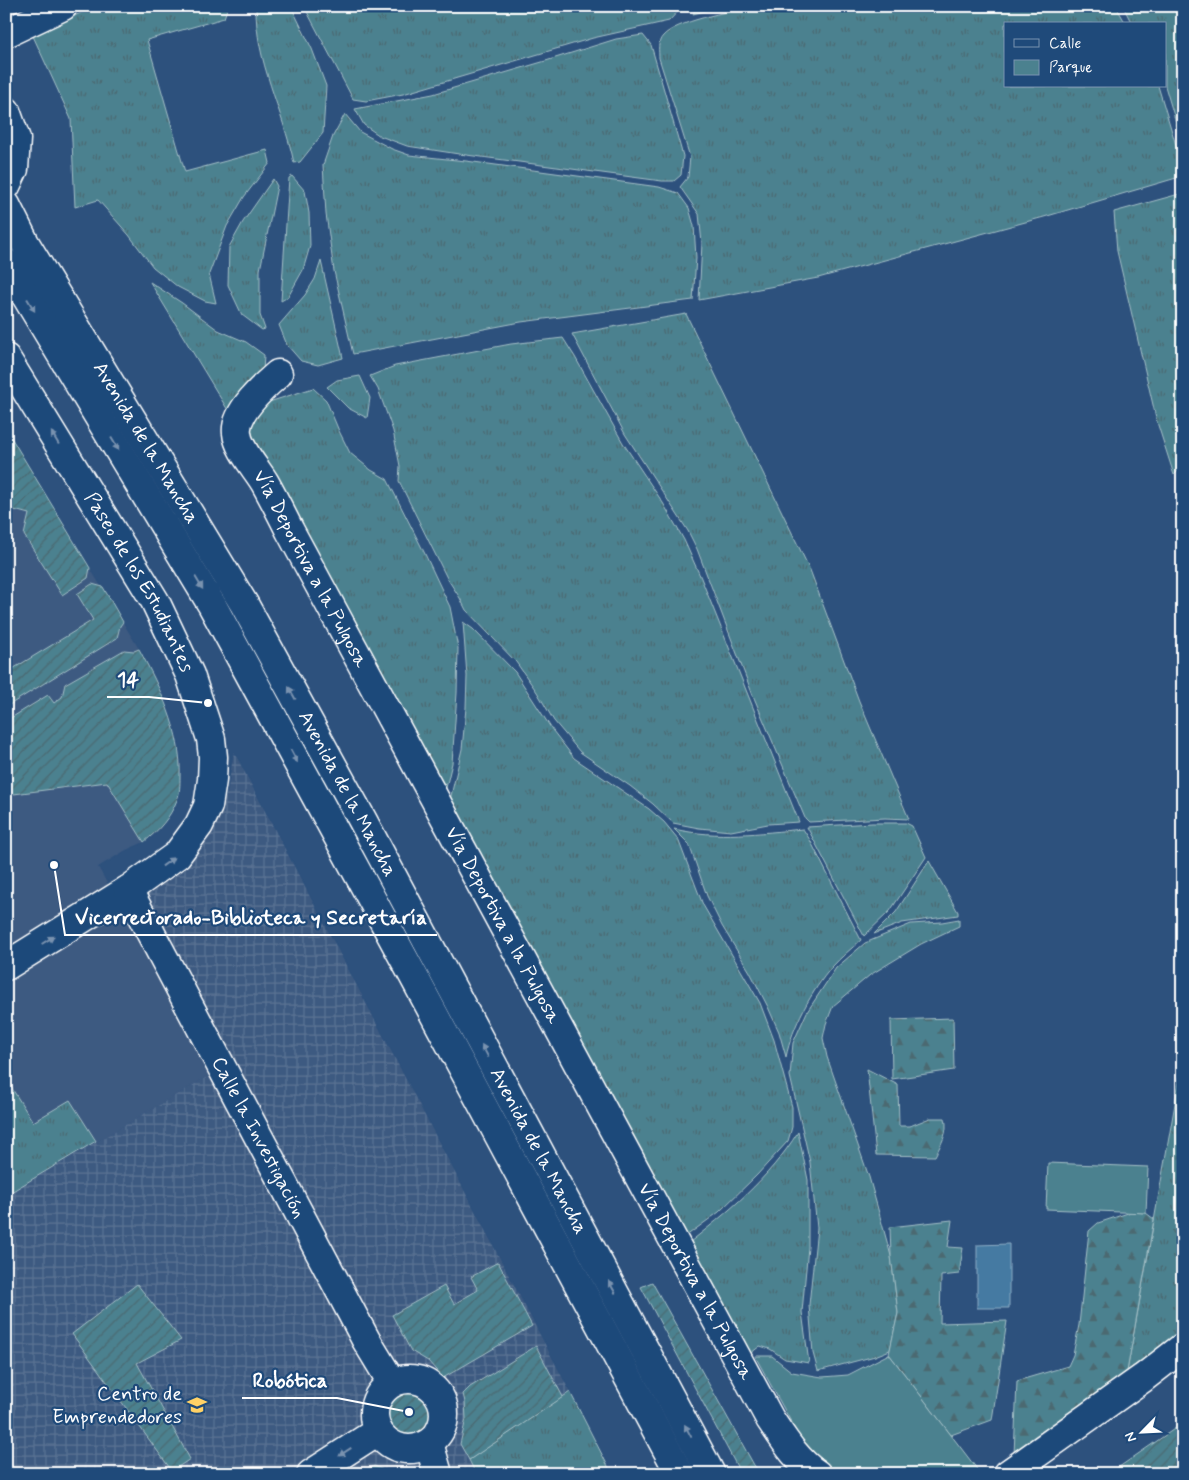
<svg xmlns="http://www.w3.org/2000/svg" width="1189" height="1480" font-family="Mynerve,sans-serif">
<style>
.built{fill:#3e5a81}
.industrial{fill:url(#industrial-grid)}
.grass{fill:url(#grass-tufts);stroke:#a5c0c7}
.forest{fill:url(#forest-firs);stroke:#a5c0c7}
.park{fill:#4b818f;stroke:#a5c0c7}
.garden{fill:url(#garden-furrows);stroke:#a5c0c7}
.water{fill:#447aa2;stroke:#8fafc7}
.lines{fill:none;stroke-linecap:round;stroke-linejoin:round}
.minor-casing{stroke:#fff;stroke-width:31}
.major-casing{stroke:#fff;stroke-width:31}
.minor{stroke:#1f4a7a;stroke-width:28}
.major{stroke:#1f4a7a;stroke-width:28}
.oneway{fill:#7992af}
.labels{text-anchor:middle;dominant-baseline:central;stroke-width:4.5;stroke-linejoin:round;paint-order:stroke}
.street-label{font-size:20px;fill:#fff;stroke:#1f4a7a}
.poi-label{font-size:20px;fill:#fff;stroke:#1f4a7a;text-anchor:end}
.leader{fill:none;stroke:#fff;stroke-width:2}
.callout-dot{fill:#fff;stroke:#1f4a7a;stroke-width:2}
.callout-label{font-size:21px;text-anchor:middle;font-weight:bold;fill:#fff;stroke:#1f4a7a;stroke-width:4.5;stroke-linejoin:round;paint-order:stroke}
</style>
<defs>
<pattern id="industrial-grid" width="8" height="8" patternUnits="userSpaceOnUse" patternTransform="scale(1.25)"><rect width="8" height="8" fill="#3e5a81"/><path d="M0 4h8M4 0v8" fill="none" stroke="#5b7394"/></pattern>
<pattern id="grass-tufts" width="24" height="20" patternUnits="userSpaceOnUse" patternTransform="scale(1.25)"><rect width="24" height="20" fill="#4b818f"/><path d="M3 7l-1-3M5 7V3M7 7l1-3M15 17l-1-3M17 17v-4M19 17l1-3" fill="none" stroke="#4b6971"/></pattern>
<pattern id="forest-firs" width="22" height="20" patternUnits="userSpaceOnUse" patternTransform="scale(1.25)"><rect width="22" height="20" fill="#4b818f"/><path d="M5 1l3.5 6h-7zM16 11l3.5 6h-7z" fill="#4b6971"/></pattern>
<pattern id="garden-furrows" width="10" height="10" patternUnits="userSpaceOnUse" patternTransform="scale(1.25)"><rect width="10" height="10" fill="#4b818f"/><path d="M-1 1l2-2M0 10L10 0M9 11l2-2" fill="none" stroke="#4b6971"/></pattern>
</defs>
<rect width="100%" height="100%" fill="#2d517d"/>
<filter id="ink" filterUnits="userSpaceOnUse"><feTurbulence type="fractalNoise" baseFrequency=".02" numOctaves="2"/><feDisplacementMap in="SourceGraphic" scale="10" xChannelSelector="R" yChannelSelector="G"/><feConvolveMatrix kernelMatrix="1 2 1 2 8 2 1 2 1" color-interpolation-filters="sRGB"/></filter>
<g filter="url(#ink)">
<polygon class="built" points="6,430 139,649 155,679 175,733 181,763 180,784 178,798 171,814 157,832 144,842 126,850 98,867 212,1074 6,1195"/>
<polygon class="industrial" points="234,752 570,1392 469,1460 476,1474 6,1474 6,1195 212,1074 121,909 208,836 227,793"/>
<g class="grass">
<polygon points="95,6 228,6 224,18 147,40 185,172 267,150 270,163 244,197 227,226 209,274 216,303 205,301 178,287 153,267 129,235 98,200 75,207 71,119 33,36"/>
<path d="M256 6H291L312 49 326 86 323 133 300 162 294 163C283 110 255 61 256 6Z"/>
<polygon points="304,6 683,6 669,21 593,38 403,94 366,101 353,99"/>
<polygon points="697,6 725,6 693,14"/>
<path d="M750 6H1116L1126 24H1005V86H1158L1183 168V176L1044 217 818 278 699 300 702 243 699 214 680 187 688 177 690 157 659 58C659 51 657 42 663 36 676 21 729 12 750 6Z"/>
<polygon points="1123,6 1183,6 1183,146 1165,86 1165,24 1132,24"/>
<polygon points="643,35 651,45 683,156 681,175 674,181 662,181 459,154 407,146 380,136 364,125 355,109 433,94 549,60 616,39"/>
<polygon points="345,114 360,132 392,149 409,155 466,161 659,187 678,193 689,208 694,226 696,258 693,300 521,322 353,354 334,271 326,214 323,165 333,136"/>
<polygon points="292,176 305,191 309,213 310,246 303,270 288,297 281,301 289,178"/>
<polygon points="273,179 277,186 260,270 260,315 265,329 262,330 242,315 228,285 229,247 243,222"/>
<polygon points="1183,193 1183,466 1174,475 1157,422 1117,251 1114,212"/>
<polygon points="321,261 343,358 318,365 301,361 287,345 279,325 305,295 315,279"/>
<polygon points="150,282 182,303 218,330 246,342 264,355 263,372 229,412"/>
<polygon points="686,314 810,570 859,701 909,819 885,818 809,822 805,818 752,693 697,549 688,531 625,434 572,334"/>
<polygon points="563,338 575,357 623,443 663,503 684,540 701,578 799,822 768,824 731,831 699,828 673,823 653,804 630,786 580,752 554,721 537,692 516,662 466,610 460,598 447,578 399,481 400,466 393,431 378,389 370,376 395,366 511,344"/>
<polygon points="360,376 370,398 367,418 348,408 327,387 337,380"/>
<polygon points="313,388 326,400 339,431 350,453 371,470 387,479 424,552 450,607 458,648 457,693 452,763 445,792 245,445 256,410 269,402"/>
<polygon points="463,622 473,629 515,672 553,731 574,758 649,809 664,822 678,839 703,905 760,1003 774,1040 792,1107 792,1127 788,1141 757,1175 719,1212 682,1239 450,800 462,749 466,708 467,676"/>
<polygon points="872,823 906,823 912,826 926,857 890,911 864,936 807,827"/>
<path d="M674 829C717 839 760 833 803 829L810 840 861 940C851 949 841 957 832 967 812 990 792 1027 786 1057L779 1032 768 1007 750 972 722 926 707 896 689 844Z"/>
<polygon points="929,861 958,912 958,915 902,923 874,934 896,912"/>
<polygon points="959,919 959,926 921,944 870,975 833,1006 826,1024 823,1038 827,1057 869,1177 891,1256 898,1313 890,1350 875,1356 818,1371 813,1353 809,1305 817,1228 810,1162 790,1076 793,1043 807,1012 836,968 865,943 911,924 942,922"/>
<polygon points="1183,1059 1183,1333 1126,1377"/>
<polygon points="6,1079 33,1122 70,1100 96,1141 6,1195 6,1139 8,1137 6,1134"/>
<path d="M798 1132 808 1180V1247L802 1312 809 1363 785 1359 770 1349 760 1346 751 1353 745 1360 685 1246C728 1212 769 1179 798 1132Z"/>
<polygon points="570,1392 612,1474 476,1474 469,1460"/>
</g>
<g class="forest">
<polygon points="953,1018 954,1070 892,1079 891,1020"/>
<path d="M867 1069 898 1085 899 1126H910L930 1118H945C949 1132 941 1144 935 1156L876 1155Z"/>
<polygon points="1131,1212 1146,1213 1154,1219 1126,1377 1014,1455 1017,1381 1068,1366 1073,1355 1079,1325 1089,1231 1098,1223"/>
<polygon points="952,1220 948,1247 963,1248 959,1274 941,1276 940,1323 1007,1321 992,1420 951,1435 889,1354 898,1313 891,1256 890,1227"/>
</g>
<g class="park">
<polygon points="1048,1163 1148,1167 1146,1213 1046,1209"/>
<polygon points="889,1354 977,1469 969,1474 838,1474 827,1466 801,1440 755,1356 772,1356 792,1372 822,1377 848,1375"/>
</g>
<g class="garden">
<polygon points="6,434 9,434 90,568 88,578 62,595 24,535 29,514 7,508 6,507"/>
<polygon points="92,584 103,587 123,622 120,626 117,638 6,707 6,673 93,620 77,594"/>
<path d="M139 649C160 688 182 732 180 777 180 784 180 793 177 800 170 818 159 830 144 842L107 782 6 795V721L48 695 54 703 62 697 65 684 124 650 134 651Z"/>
<polygon points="498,1262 532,1326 443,1378 428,1361 411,1351 392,1315 444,1286 454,1304 478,1290 471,1277"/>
<polygon points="652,1282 754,1465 761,1474 741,1474 641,1287"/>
<polygon points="137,1284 181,1340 137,1363 190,1459 172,1471 72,1334"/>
<polygon points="536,1346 563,1397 469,1460 460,1444 466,1419 465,1402 463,1394 470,1387"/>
<circle cx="409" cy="1412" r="23"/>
<polygon points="1183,1423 1183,1474 1109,1474"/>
<polygon points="374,1466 393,1474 361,1474"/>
</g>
<polygon class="water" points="1009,1244 1009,1308 977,1308 977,1245"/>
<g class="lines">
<defs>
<g id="minor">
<polyline points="6,33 63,6"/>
<path id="s1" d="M6 358 155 601 190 675 211 739 213 757 212 780 208 806 199 825 177 855 128 890 6 966"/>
<path id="s2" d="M278 374C264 386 234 413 237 433 238 449 257 469 265 483 274 499 282 515 290 531L770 1419C783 1438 797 1461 817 1474"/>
<path id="s3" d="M128 890 366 1340 392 1383"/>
<circle cx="409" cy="1414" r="35"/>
<polyline points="429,1443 438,1474"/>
<polyline points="311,1474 378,1431"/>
<polyline points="1008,1474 1143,1378 1183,1347"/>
</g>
<g id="major">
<polyline points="6,111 16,139 14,169 6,186"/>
<path id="s4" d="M6 205 25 243 244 604 363 821 711 1474"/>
<polyline points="6,263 212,605 413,975 680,1474"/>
</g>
</defs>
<use href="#minor" class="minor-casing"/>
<use href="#major" class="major-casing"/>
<use href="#minor" class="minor"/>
<use href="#major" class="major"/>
</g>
<defs><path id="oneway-solid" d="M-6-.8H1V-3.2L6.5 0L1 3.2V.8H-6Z" transform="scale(1.25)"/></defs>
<g class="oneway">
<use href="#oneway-solid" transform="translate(31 305) rotate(59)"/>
<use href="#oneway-solid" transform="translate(55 438) rotate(-121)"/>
<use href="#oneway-solid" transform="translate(115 444) rotate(59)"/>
<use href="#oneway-solid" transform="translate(199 583) rotate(59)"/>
<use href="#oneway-solid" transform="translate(292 693) rotate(-119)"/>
<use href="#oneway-solid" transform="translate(294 756) rotate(62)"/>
<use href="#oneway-solid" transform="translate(168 862) rotate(-36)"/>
<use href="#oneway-solid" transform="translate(48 940) rotate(-32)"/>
<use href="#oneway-solid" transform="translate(485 1051) rotate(-118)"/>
<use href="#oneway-solid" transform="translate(612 1287) rotate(-119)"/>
<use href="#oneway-solid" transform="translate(688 1431) rotate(-118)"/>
<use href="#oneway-solid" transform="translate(345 1452) rotate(147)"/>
</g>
</g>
<defs>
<symbol id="university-bare" viewBox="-9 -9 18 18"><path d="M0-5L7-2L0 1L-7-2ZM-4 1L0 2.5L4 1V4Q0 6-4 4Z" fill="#ffd166" stroke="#1f4a7a" stroke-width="2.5" paint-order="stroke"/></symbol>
</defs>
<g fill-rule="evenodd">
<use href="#university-bare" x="183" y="1391" width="28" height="28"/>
</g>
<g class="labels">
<g class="street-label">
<text stroke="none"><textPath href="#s4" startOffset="276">Avenida de la Mancha</textPath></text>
<text stroke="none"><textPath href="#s2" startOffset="229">Vía Deportiva a la Pulgosa</textPath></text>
<text stroke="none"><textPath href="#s1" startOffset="261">Paseo de los Estudiantes</textPath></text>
<text stroke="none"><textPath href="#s4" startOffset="681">Avenida de la Mancha</textPath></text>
<text stroke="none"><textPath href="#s2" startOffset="634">Vía Deportiva a la Pulgosa</textPath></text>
<text stroke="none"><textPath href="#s3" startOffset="280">Calle la Investigación</textPath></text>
<text stroke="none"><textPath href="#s4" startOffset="1086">Avenida de la Mancha</textPath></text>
<text stroke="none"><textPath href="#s2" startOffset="1039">Vía Deportiva a la Pulgosa</textPath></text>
</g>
<g class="poi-label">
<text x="182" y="1394">Centro de<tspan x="182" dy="23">Emprendedores</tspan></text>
</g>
</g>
<path class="leader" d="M208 703L149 697H107M54 865L65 935H437M409 1412L337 1398H242"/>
<g class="callout-dot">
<circle cx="208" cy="703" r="5"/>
<circle cx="54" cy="865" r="5"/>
<circle cx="409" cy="1412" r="5"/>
</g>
<g class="callout-label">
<text x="128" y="686">14</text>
<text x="251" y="924">Vicerrectorado-Biblioteca y Secretaría</text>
<text x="290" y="1387">Robótica</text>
</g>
<rect width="1189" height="1480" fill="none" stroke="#1f4a7a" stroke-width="25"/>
<rect x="12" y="12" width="1164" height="1455" fill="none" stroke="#fff" stroke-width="2" filter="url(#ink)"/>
<rect x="1004" y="22" width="162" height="65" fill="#1f4a7a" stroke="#7992af"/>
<rect x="1014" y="39" width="25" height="8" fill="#1f4a7a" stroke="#7992af"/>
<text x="1049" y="48" font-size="15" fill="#ffffff">Calle</text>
<rect x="1014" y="60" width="25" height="15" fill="#4b818f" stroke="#7992af"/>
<text x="1049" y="72" font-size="15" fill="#ffffff">Parque</text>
<g transform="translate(1142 1432) rotate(246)" stroke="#1f4a7a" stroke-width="4" paint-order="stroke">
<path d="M0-4L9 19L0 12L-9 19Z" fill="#ffffff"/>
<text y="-8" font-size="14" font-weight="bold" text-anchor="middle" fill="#ffffff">N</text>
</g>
</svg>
